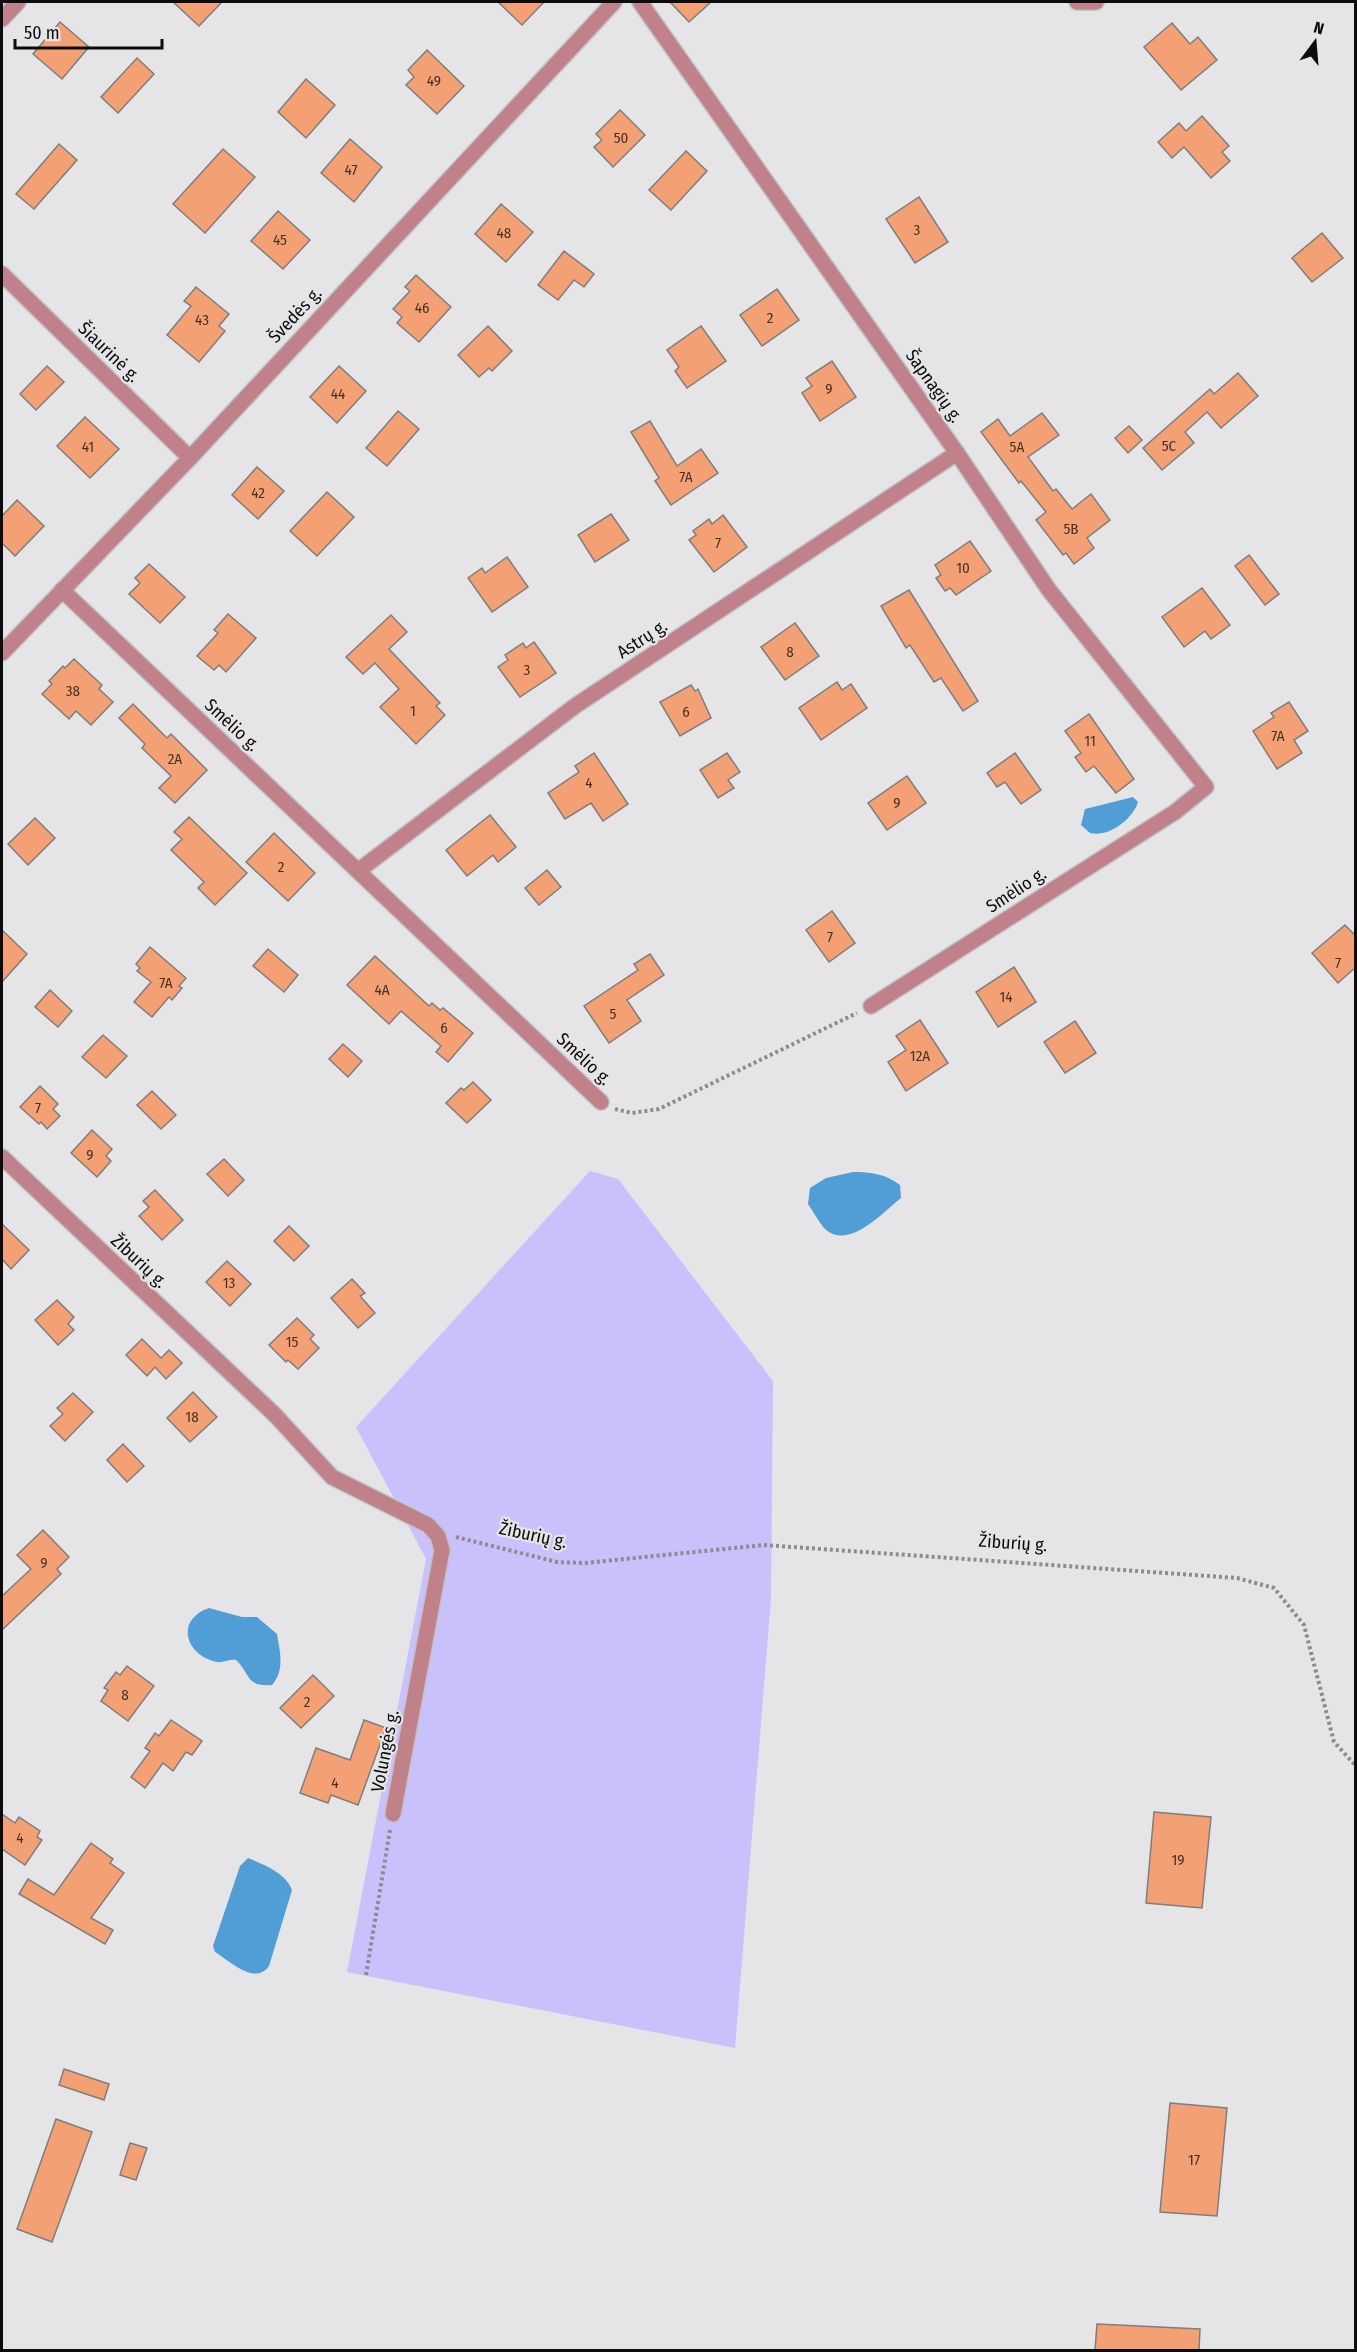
<svg xmlns="http://www.w3.org/2000/svg" width="1357" height="2352" font-family="'Fira Sans Condensed',sans-serif">
<style>
.green{fill:#c8c1fb}
.water{fill:#519dd6}
.building{fill:#f2a074;stroke:#807d7c;stroke-width:1.5}
.lines{fill:none;stroke-linecap:round;stroke-linejoin:round}
.minor-casing{stroke:#c2c2c5;stroke-width:18}
.path{stroke:#8c8c8e;stroke-width:4;stroke-dasharray:3 3;stroke-linecap:butt}
.minor{stroke:#c0818a;stroke-width:15}
.labels{text-anchor:middle;dominant-baseline:central;stroke-width:4.5;stroke-linejoin:round;paint-order:stroke}
.number-label{font-size:15px;fill:#463127}
.street-label{font-size:18px;fill:#0c0c0d;stroke:#e5e5e8}
</style>
<rect width="100%" height="100%" fill="#e5e5e8"/>
<polygon class="green" points="590,1171 618,1179 773,1381 771,1598 735,2048 347,1972 426,1559 356,1427"/>
<g class="water">
<path d="M1133 797 1138 802C1133 819 1108 838 1090 833L1081 825 1085 809Z"/>
<path d="M853 1172C872 1172 885 1174 900 1185L901 1198C883 1212 848 1252 824 1228 818 1221 813 1211 808 1204L810 1188 826 1178Z"/>
<path d="M209 1608 242 1617H257L277 1634C280 1652 285 1670 272 1685 245 1687 251 1674 236 1660 230 1659 222 1663 217 1662 186 1656 174 1620 209 1608Z"/>
<path d="M248 1858C263 1864 286 1873 292 1890L269 1966C255 1986 230 1961 215 1952L213 1946 240 1866Z"/>
</g>
<g class="building">
<polygon points="173,2 222,2 199,26"/>
<polygon points="498,2 544,2 522,25"/>
<polygon points="670,2 711,2 689,22"/>
<polygon points="60,22 89,47 62,79 33,54"/>
<polygon points="1172,23 1190,44 1198,37 1217,60 1181,90 1144,47"/>
<polygon points="427,50 464,86 437,114 406,85 414,77 408,70"/>
<polygon points="137,58 154,74 118,113 101,97"/>
<polygon points="306,79 335,105 306,138 278,112"/>
<polygon points="620,110 645,135 613,167 594,147 602,140 596,134"/>
<polygon points="1202,116 1229,146 1222,152 1230,161 1211,178 1184,147 1172,158 1158,142 1179,123 1186,131"/>
<polygon points="350,139 382,167 354,202 321,173"/>
<polygon points="59,144 77,160 34,209 16,194"/>
<polygon points="223,149 255,177 205,233 173,204"/>
<polygon points="686,151 707,171 671,210 649,190"/>
<polygon points="919,197 948,242 915,263 886,219"/>
<polygon points="501,204 533,232 506,262 475,234"/>
<polygon points="278,211 310,240 283,269 251,241"/>
<polygon points="1322,233 1343,258 1312,282 1292,258"/>
<polygon points="564,251 594,274 584,287 574,280 558,300 538,285"/>
<polygon points="416,275 451,307 419,342 397,323 402,317 393,309 410,291 405,287"/>
<polygon points="196,287 229,314 219,326 225,331 199,362 167,335 191,306 184,301"/>
<polygon points="777,289 799,320 762,346 740,315"/>
<polygon points="488,326 512,351 492,371 489,368 479,377 458,355"/>
<polygon points="701,326 726,361 687,388 675,371 679,367 667,350"/>
<polygon points="832,361 856,397 820,421 802,393 812,386 806,378"/>
<polygon points="47,366 64,382 36,410 20,394"/>
<polygon points="339,366 366,391 337,423 310,397"/>
<polygon points="1238,373 1258,396 1221,428 1207,412 1185,432 1194,443 1162,470 1143,448 1210,389 1214,394"/>
<polygon points="398,411 419,429 387,466 366,448"/>
<polygon points="1042,413 1059,435 1028,457 1053,491 1056,489 1072,509 1091,494 1110,520 1087,538 1094,548 1074,564 1066,553 1063,555 1036,520 1046,512 1021,481 1019,483 981,432 998,419 1010,436"/>
<polygon points="85,417 119,449 90,478 57,446"/>
<polygon points="650,421 677,466 701,449 718,473 671,505 655,481 659,478 631,432"/>
<polygon points="1129,426 1142,440 1128,453 1115,438"/>
<polygon points="257,467 284,491 258,519 232,495"/>
<polygon points="327,492 354,517 317,556 290,531"/>
<polygon points="17,500 44,526 15,556 2,543 2,516"/>
<polygon points="611,514 629,540 595,562 578,535"/>
<polygon points="723,515 747,547 714,572 689,540 696,535 693,531 709,519 712,524"/>
<polygon points="970,541 991,571 956,595 950,588 945,591 936,578 941,575 935,565"/>
<polygon points="1249,555 1279,594 1265,605 1235,566"/>
<polygon points="507,557 528,587 492,612 468,578 482,568 485,573"/>
<polygon points="149,564 185,597 160,623 129,594 140,583 135,578"/>
<polygon points="1202,588 1230,625 1211,639 1205,631 1184,647 1162,617"/>
<polygon points="909,590 978,701 963,711 941,678 934,682 910,645 906,648 881,606"/>
<polygon points="228,614 256,638 226,672 219,665 214,670 197,656 218,633 214,630"/>
<polygon points="391,615 407,632 389,649 440,703 436,706 445,715 416,744 380,707 399,689 375,663 363,674 346,657"/>
<polygon points="795,623 819,656 785,680 761,647"/>
<polygon points="534,642 556,673 520,697 498,667 508,660 505,655 523,643 526,648"/>
<polygon points="74,659 102,685 99,689 113,702 91,725 76,711 69,719 42,694 52,684 49,681 63,666 65,668"/>
<polygon points="837,682 842,690 851,684 867,708 821,740 799,708"/>
<polygon points="691,685 695,691 698,689 711,718 680,736 660,702"/>
<polygon points="1289,702 1308,731 1294,740 1302,753 1277,769 1253,731 1274,717 1271,713"/>
<polygon points="133,704 167,738 171,734 207,770 175,803 159,788 171,776 142,748 145,744 119,718"/>
<polygon points="1089,714 1134,779 1116,793 1094,766 1086,772 1075,757 1081,753 1065,731"/>
<polygon points="594,753 628,804 603,821 591,803 565,819 548,793 579,772 575,766"/>
<polygon points="727,753 740,772 728,780 734,788 718,798 700,770"/>
<polygon points="1015,753 1041,790 1021,804 1005,782 997,787 987,773"/>
<polygon points="907,776 926,803 887,830 868,803"/>
<polygon points="490,815 516,847 498,862 493,855 467,876 446,850"/>
<polygon points="189,817 247,873 215,905 198,888 204,882 171,850 182,839 174,832"/>
<polygon points="35,818 55,838 28,865 8,844"/>
<polygon points="274,833 315,873 288,901 246,862"/>
<polygon points="547,870 561,887 539,905 525,888"/>
<polygon points="832,911 855,943 829,962 806,930"/>
<polygon points="1345,925 1356,936 1356,967 1338,983 1312,953"/>
<polygon points="2,930 27,954 2,982"/>
<polygon points="150,947 186,978 179,986 182,988 172,1000 169,997 152,1017 134,1002 151,982 137,971 140,968 136,964"/>
<polygon points="268,949 298,975 284,992 253,966"/>
<polygon points="650,954 664,975 627,1000 641,1021 609,1043 584,1006 638,970 634,964"/>
<polygon points="375,956 429,1006 432,1003 440,1010 443,1008 473,1033 448,1062 436,1052 441,1046 401,1011 389,1024 347,985"/>
<polygon points="1014,967 1036,1002 998,1027 976,992"/>
<polygon points="50,990 72,1011 58,1027 35,1007"/>
<polygon points="920,1020 948,1063 906,1091 888,1062 906,1050 896,1036"/>
<polygon points="1075,1021 1096,1053 1065,1073 1044,1042"/>
<polygon points="103,1035 127,1056 106,1078 82,1057"/>
<polygon points="343,1044 362,1061 348,1077 329,1059"/>
<polygon points="473,1082 491,1100 467,1123 446,1103 461,1088 464,1090"/>
<polygon points="40,1086 58,1104 53,1109 60,1116 47,1129 41,1122 39,1124 20,1107"/>
<polygon points="152,1091 176,1115 161,1129 137,1105"/>
<polygon points="92,1130 112,1149 106,1156 111,1161 97,1177 71,1153"/>
<polygon points="224,1159 244,1180 228,1196 207,1174"/>
<polygon points="155,1190 183,1220 162,1240 139,1216 149,1207 143,1201"/>
<polygon points="2,1224 29,1250 11,1269 2,1259"/>
<polygon points="289,1226 309,1246 294,1261 274,1241"/>
<polygon points="227,1261 251,1284 230,1306 206,1282"/>
<polygon points="352,1279 365,1293 360,1296 375,1313 358,1328 331,1298"/>
<polygon points="57,1300 74,1317 68,1324 74,1330 58,1345 35,1320"/>
<polygon points="297,1318 314,1335 310,1339 319,1348 298,1369 288,1360 286,1362 269,1345"/>
<polygon points="142,1339 161,1358 169,1350 182,1363 166,1379 155,1367 147,1376 126,1355"/>
<polygon points="193,1392 217,1417 190,1442 167,1418"/>
<polygon points="73,1393 93,1412 65,1441 50,1426 63,1414 57,1408"/>
<polygon points="123,1444 144,1466 127,1482 107,1460"/>
<polygon points="43,1530 69,1557 57,1569 61,1574 2,1630 2,1596 31,1569 17,1555"/>
<polygon points="127,1666 154,1686 128,1721 101,1701 108,1690 104,1688 116,1672 120,1675"/>
<polygon points="313,1675 334,1696 301,1728 280,1708"/>
<polygon points="171,1720 202,1741 192,1755 186,1752 173,1771 163,1763 145,1788 131,1777 150,1751 145,1748 155,1733 159,1736"/>
<polygon points="364,1720 386,1728 358,1805 331,1795 328,1803 300,1793 316,1748 350,1760"/>
<polygon points="1154,1812 1211,1817 1202,1908 1146,1903"/>
<polygon points="2,1814 15,1823 19,1817 40,1831 37,1837 42,1840 25,1865 2,1849"/>
<polygon points="91,1843 113,1859 110,1863 124,1873 91,1918 113,1930 105,1944 19,1894 28,1879 54,1895"/>
<polygon points="64,2069 109,2084 104,2100 59,2085"/>
<polygon points="1170,2103 1227,2108 1217,2216 1160,2212"/>
<polygon points="56,2119 92,2132 52,2242 17,2229"/>
<polygon points="130,2143 147,2148 136,2180 120,2175"/>
<polygon points="1097,2324 1200,2329 1199,2350 1095,2350"/>
</g>
<g class="lines">
<defs>
<g id="minor">
<polyline points="640,2 957,453 1049,590 1206,787 1175,812 871,1006"/>
<polyline points="1077,2 1096,2"/>
<polyline points="2,19 18,2"/>
<polyline points="2,274 190,458"/>
<polyline points="62,590 601,1102"/>
<polyline points="2,653 190,458 614,2"/>
<polyline points="358,871 575,706 957,453"/>
<polyline points="2,1157 275,1415 332,1477 428,1525 438,1536 442,1550 393,1814"/>
</g>
</defs>
<use href="#minor" class="minor-casing"/>
<g class="path">
<polyline points="615,1109 632,1113 659,1109 857,1013"/>
<polyline points="456,1537 557,1562 585,1563 764,1545 1237,1578 1274,1588 1304,1625 1334,1742 1356,1766"/>
<polyline points="366,1975 390,1830"/>
</g>
<use href="#minor" class="minor"/>
</g>
<g class="labels">
<g class="number-label">
<text x="434" y="81">49</text>
<text x="621" y="138">50</text>
<text x="351" y="170">47</text>
<text x="917" y="230">3</text>
<text x="504" y="233">48</text>
<text x="280" y="240">45</text>
<text x="422" y="308">46</text>
<text x="770" y="318">2</text>
<text x="202" y="320">43</text>
<text x="829" y="389">9</text>
<text x="338" y="394">44</text>
<text x="1169" y="446">5C</text>
<text x="88" y="447">41</text>
<text x="1017" y="447">5A</text>
<text x="686" y="477">7A</text>
<text x="258" y="493">42</text>
<text x="1071" y="529">5B</text>
<text x="718" y="543">7</text>
<text x="963" y="568">10</text>
<text x="790" y="652">8</text>
<text x="527" y="670">3</text>
<text x="73" y="691">38</text>
<text x="413" y="711">1</text>
<text x="686" y="712">6</text>
<text x="1278" y="736">7A</text>
<text x="1090" y="741">11</text>
<text x="175" y="759">2A</text>
<text x="589" y="783">4</text>
<text x="897" y="803">9</text>
<text x="281" y="867">2</text>
<text x="830" y="937">7</text>
<text x="1338" y="963">7</text>
<text x="166" y="983">7A</text>
<text x="382" y="990">4A</text>
<text x="1006" y="997">14</text>
<text x="613" y="1014">5</text>
<text x="444" y="1028">6</text>
<text x="920" y="1056">12A</text>
<text x="38" y="1108">7</text>
<text x="90" y="1155">9</text>
<text x="229" y="1283">13</text>
<text x="292" y="1342">15</text>
<text x="192" y="1417">18</text>
<text x="44" y="1563">9</text>
<text x="125" y="1695">8</text>
<text x="307" y="1702">2</text>
<text x="335" y="1783">4</text>
<text x="20" y="1838">4</text>
<text x="1178" y="1860">19</text>
<text x="1194" y="2160">17</text>
</g>
<g class="street-label">
<text transform="translate(295 315) rotate(-47)">Švedės g.</text>
<text transform="translate(109 352) rotate(44)">Šiaurinė g.</text>
<text transform="translate(934 386) rotate(55)">Šapnagių g.</text>
<text transform="translate(642 639) rotate(-33)">Astrų g.</text>
<text transform="translate(232 725) rotate(43)">Smėlio g.</text>
<text transform="translate(1016 890) rotate(-33)">Smėlio g.</text>
<text transform="translate(584 1059) rotate(43)">Smėlio g.</text>
<text transform="translate(139 1261) rotate(43)">Žiburių g.</text>
<text transform="translate(533 1535) rotate(12)">Žiburių g.</text>
<text transform="translate(1013 1543) rotate(4)">Žiburių g.</text>
<text transform="translate(385 1751) rotate(-79)">Volungės g.</text>
</g>
</g>
<rect width="1357" height="2352" fill="none" stroke="#0c0c0d" stroke-width="6"/>
<g transform="translate(1315 42) rotate(16)" stroke="#e5e5e8" stroke-width="4.5" paint-order="stroke">
<path d="M0-4.5L10 22L0 15L-10 22Z" fill="#0c0c0d"/>
<text y="-9" font-size="16" font-weight="bold" text-anchor="middle" fill="#0c0c0d">N</text>
</g>
<path d="M15 39v9h147v-9" fill="none" stroke="#0c0c0d" stroke-width="3"/>
<text x="24" y="39" font-size="18" fill="#0c0c0d" stroke="#e5e5e8" stroke-width="4.5" paint-order="stroke">50 m</text>
</svg>
